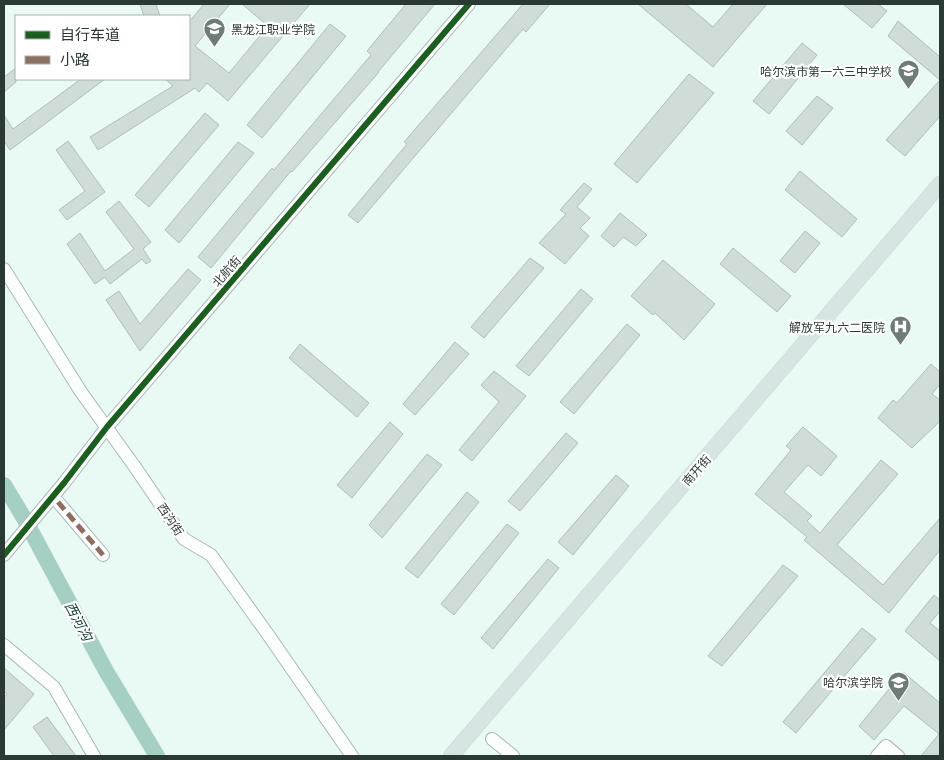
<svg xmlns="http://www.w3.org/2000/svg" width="944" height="760" font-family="Commissioner,'Noto Sans SC',sans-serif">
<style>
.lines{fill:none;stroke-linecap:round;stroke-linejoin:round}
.river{stroke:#a6cfc4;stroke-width:16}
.building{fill:#cfdcd8;stroke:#b0beb9}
.minor-casing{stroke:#a9b7b3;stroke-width:14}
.major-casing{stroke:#cdd5d3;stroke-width:16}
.minor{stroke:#fcfefd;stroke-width:12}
.major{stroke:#d6e5e1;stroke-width:15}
.quiet{stroke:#8d6e63;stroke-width:5;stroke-dasharray:10 5;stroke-linecap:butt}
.cycleway-casing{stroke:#fff;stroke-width:9}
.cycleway{stroke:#1b5e20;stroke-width:6}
.labels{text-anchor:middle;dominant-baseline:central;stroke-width:4.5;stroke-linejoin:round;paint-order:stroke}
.poi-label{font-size:12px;fill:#2b3935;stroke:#fff;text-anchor:end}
.street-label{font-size:12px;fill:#2b3935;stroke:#fff}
.water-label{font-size:14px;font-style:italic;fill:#0d3b32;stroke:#fff}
</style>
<rect width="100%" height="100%" fill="#e9f9f4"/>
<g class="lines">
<polyline class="river" points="4,485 24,518 106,671 157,756"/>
</g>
<g class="building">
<polygon points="140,4 156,4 160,16 144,16"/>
<polygon points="204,4 230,4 195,46 229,73 268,26 242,4 310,4 228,101 207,83 199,92 195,88 98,150 90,137 173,86 165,79 189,79 189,22"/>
<polygon points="406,4 435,4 378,72 379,72 292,172 291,171 211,268 198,257 272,168 274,170 371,55 367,51"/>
<polygon points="523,4 550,4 526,32 523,29 358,223 348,215 407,144 404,142"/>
<polygon points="638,4 686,4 713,27 733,4 767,4 713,67"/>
<polygon points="843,4 878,4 887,11 872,28"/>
<polygon points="898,21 940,57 940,116 905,156 886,140 940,80 888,36"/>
<polygon points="330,24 346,36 262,138 247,125"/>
<polygon points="802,43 817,55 769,114 753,101"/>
<polygon points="16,68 16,82 4,92 4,77"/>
<polygon points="689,74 714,93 637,183 614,164"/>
<polygon points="81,79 105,79 10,150 4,141 4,115 13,129"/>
<polygon points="817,96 833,108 802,145 786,131"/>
<polygon points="205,113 219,125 149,207 135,195"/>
<polygon points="68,141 105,192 67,220 59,210 85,191 56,150"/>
<polygon points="238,142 254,153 179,243 165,230"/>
<polygon points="800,171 857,219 842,237 785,190"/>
<polygon points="584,183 592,189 577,207 590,218 580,228 589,236 565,264 539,243 566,214 560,210"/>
<polygon points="119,201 151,242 143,249 151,261 146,264 142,259 110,284 105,277 95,284 67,244 80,233 105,271 134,249 106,212"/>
<polygon points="620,213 647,235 636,246 623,237 614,247 601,236"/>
<polygon points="805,231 820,243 795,273 780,261"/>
<polygon points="733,248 791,296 777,312 720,264"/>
<polygon points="530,258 544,268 484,338 471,327"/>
<polygon points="663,260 715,304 684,340 655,313 653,315 631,296"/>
<polygon points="188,269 201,280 140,351 106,300 119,291 140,324"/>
<polygon points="581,289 593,299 529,376 516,366"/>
<polygon points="627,324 640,335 574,414 560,402"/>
<polygon points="455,342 469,354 415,415 403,404"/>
<polygon points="300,344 369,403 357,417 289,358"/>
<polygon points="931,364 940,372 940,384 932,394 940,400 940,421 912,448 878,418 893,400 897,403"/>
<polygon points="494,371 526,396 472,461 459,450 499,402 481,385"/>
<polygon points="390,422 403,434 352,498 337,485"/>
<polygon points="803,427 837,456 821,476 808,465 784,492 812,516 807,521 820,533 881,460 898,474 837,545 883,585 940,518 940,550 889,613 804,540 807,537 755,494 791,450 786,446"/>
<polygon points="566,433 578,443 520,511 508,501"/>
<polygon points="427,454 442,465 382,538 369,525"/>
<polygon points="616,475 629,486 573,555 558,542"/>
<polygon points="467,492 479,502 418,578 405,568"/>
<polygon points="507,524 519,533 454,615 441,604"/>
<polygon points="548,559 559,568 493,649 481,638"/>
<polygon points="783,565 798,576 722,666 708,656"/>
<polygon points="934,595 940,600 940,611 930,623 940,631 940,661 905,631"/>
<polygon points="862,628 876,639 796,733 783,722"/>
<polygon points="4,668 34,694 4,730 4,698 7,694 4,691"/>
<polygon points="903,672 940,703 940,756 921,756 939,734 904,706 874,740 859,726"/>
<polygon points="47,717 76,756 54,756 33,727"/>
</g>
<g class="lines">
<defs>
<g id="minor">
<polyline points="4,269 81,392 135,467 184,539 211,555 269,636 352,756"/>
<polyline points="58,502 103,555"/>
<polyline points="4,555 64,483 107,427 469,4"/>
<polyline points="4,645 54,687 94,756"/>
<polyline points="492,739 513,756"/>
<polyline points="877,756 886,746 898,756"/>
</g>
<polyline id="major" points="451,756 940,184"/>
</defs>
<use href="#minor" class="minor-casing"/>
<use href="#major" class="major-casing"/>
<use href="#minor" class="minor"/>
<use href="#major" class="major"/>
<polyline class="quiet" points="58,502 103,555"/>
<defs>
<polyline id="cycleway" points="4,555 64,483 107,427 469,4"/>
</defs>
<use href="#cycleway" class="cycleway-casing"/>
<use href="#cycleway" class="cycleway"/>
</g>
<defs>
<symbol id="university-pin" viewBox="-11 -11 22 30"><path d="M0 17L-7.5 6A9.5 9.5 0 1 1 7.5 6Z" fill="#6e7c78" stroke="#fff"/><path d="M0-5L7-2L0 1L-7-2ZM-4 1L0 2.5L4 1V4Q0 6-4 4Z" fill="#fff"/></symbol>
<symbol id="school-pin" viewBox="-11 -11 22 30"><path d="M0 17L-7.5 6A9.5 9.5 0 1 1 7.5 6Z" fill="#6e7c78" stroke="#fff"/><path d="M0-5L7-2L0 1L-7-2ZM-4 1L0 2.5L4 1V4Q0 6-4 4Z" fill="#fff"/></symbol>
<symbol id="hospital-pin" viewBox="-11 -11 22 30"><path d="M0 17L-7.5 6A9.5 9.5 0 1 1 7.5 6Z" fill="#6e7c78" stroke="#fff"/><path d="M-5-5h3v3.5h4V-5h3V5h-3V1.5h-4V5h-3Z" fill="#fff"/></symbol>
</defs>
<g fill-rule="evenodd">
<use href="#university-pin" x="202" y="16" width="25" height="34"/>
<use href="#school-pin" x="896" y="58" width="25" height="34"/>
<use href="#hospital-pin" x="888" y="314" width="25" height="34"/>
<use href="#university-pin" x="886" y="670" width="25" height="34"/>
</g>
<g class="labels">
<g class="poi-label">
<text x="231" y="29" text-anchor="start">黑龙江职业学院</text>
<text x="892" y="71">哈尔滨市第一六三中学校</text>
<text x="885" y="327">解放军九六二医院</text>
<text x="883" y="682">哈尔滨学院</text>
</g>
<g class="street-label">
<text transform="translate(226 271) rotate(-49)">北航街</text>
<text transform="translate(696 470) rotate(-49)">南开街</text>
<text transform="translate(171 519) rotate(56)">西沟街</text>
</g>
<g class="water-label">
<text transform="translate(79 621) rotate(62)">西河沟</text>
</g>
</g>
<rect width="944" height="760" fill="none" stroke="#2b3935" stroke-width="10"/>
<rect x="15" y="15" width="175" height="65" fill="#ffffff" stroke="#aab0ae"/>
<rect x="25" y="31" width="25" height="8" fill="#1b5e20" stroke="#aab0ae"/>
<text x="60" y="40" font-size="15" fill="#2b3935">自行车道</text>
<rect x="25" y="56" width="25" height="8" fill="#8d6e63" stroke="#aab0ae"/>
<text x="60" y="65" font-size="15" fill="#2b3935">小路</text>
</svg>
